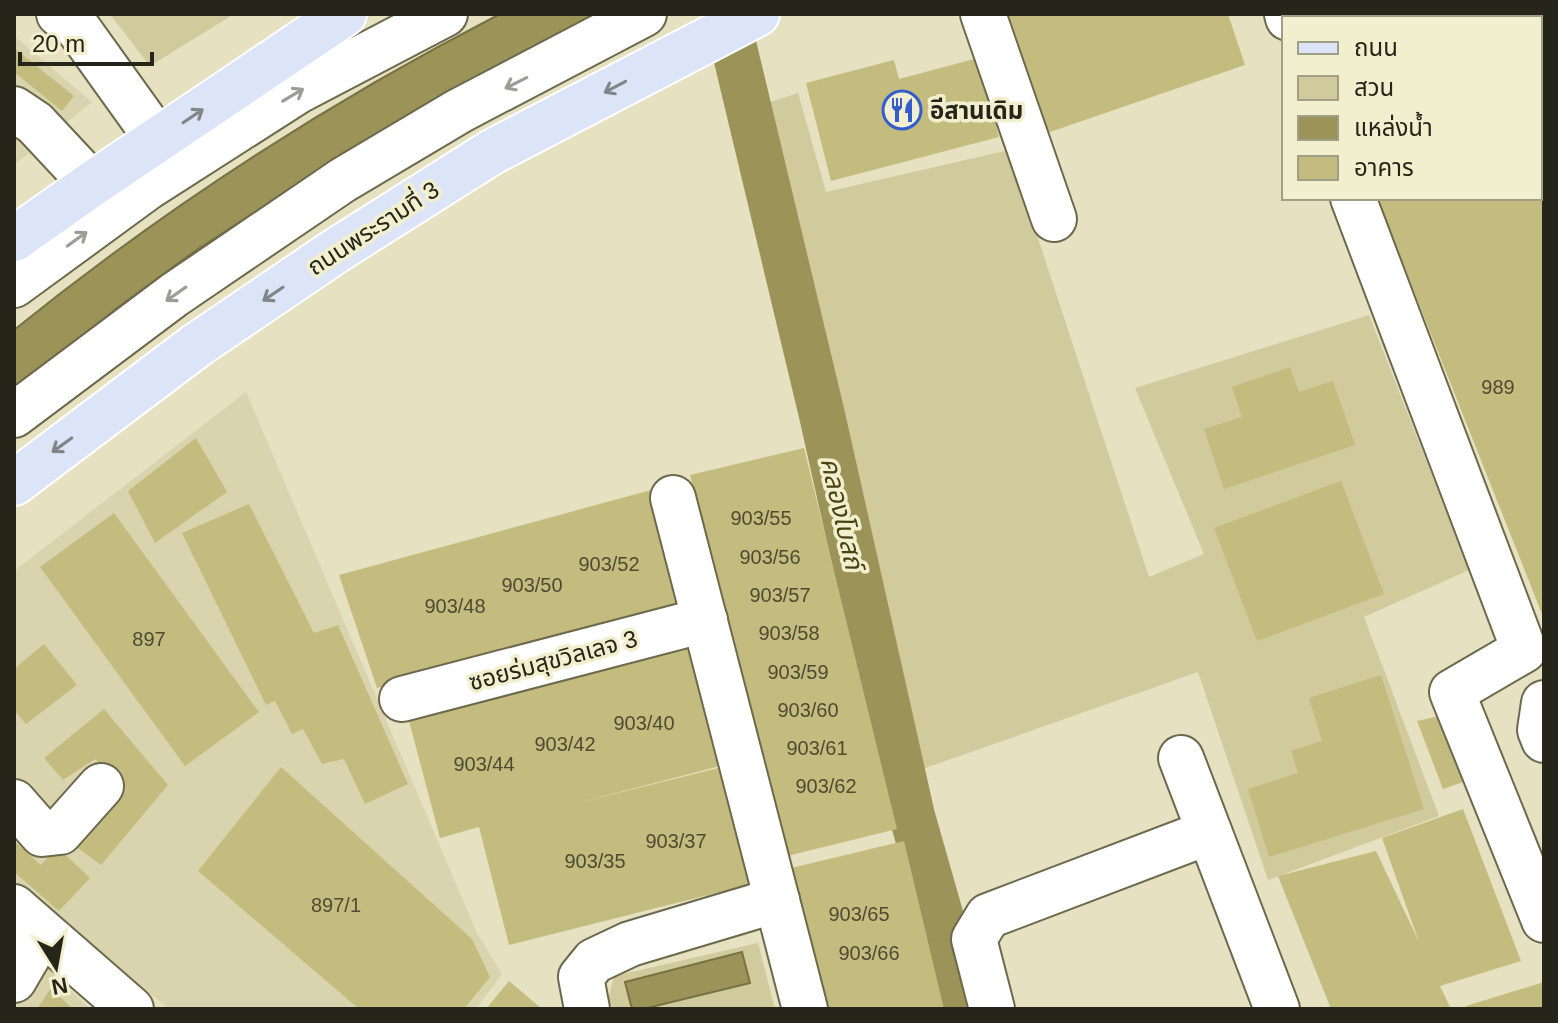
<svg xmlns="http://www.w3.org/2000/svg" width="1558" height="1023" font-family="Arial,'Noto Sans Thai',sans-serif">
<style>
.built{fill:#d9d4ae}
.green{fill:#d0ca9c}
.water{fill:#9b9357;stroke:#787244;stroke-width:2}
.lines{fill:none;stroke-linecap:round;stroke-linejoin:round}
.canal{stroke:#9b9357;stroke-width:46}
.building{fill:#c4bc7f}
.minor-casing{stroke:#6d694d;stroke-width:48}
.major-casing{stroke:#fff;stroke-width:48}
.minor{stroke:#fff;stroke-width:44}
.major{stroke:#dce5f7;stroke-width:44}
.oneway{stroke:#9d9d98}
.oneway2{stroke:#818588}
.labels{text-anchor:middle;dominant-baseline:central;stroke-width:7;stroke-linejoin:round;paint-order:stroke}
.number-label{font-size:20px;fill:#4e4b32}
.poi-label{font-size:24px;font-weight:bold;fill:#262519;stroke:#f2efce;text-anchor:start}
.street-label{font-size:24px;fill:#262519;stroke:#f2efce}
.water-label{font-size:26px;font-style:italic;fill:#494313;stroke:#f2efce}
</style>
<rect width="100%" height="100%" fill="#e5e1c1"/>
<g class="built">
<polygon points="14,36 92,102 14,165"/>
<polygon points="246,392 477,933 502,974 476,1009 169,1009 14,881 14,571"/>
<polygon points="14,936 21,942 90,1009 14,1009"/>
</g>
<g class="green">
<polygon points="110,14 234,14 150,66"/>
<polygon points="798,93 826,192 1009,150 1149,577 1204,554 1135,388 1369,315 1469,570 1364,617 1439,816 1268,880 1198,672 914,772 768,103"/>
<polygon points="758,943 775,1009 614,1009 608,1001 614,976"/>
</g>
<g class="water">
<path d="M500 14H601L326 166 195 251 117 308 14 392V330C164 209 329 102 500 14Z"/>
<polygon points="742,952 750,983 643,1009 632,1009 625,982"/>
</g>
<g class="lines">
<polyline class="canal" points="726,14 822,415 912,816 967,1009"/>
</g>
<g class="building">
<polygon points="1004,14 1228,14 1245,65 1044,134"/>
<polygon points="1305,14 1484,14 1485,18 1306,18"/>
<polygon points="14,48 74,96 62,111 14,72"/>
<polygon points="978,58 999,137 831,181 806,83 894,60 899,79"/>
<polygon points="1540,153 1544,162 1544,619 1377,198 1540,198"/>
<polygon points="1290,367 1299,392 1333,381 1355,445 1224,489 1204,429 1242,417 1232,387"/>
<polygon points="196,438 227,492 155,543 128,491"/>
<polygon points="804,448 897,829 783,857 690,475"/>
<polygon points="1341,481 1384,594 1257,641 1214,528"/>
<polygon points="651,490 682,606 377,688 339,575"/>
<polygon points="249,504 314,633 338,625 408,784 365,804 344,759 322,764 303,729 292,734 275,701 266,705 182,533"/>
<polygon points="114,513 259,712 185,766 40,567"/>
<polygon points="44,644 77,685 26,724 14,710 14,669"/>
<polygon points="689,649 720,766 574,804 722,767 752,884 509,945 479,827 440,838 409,721"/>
<polygon points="1381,675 1424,809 1269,857 1248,789 1298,773 1291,751 1322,741 1309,698"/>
<polygon points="104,709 168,785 101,865 75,846 98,823 87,819 123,787 95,759 63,780 44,758"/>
<polygon points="1448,714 1472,779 1443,789 1417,721"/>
<polygon points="281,767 472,939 490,977 464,1009 359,1009 198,871"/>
<polygon points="1463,809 1521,961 1440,986 1451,1009 1331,1009 1278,876 1376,851 1419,942 1382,838"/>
<polygon points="14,841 41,865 57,847 90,878 59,911 14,872"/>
<polygon points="904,841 944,1009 820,1009 787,869"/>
<polygon points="509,981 542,1009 486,1009"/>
<polygon points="1544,982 1544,1009 1467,1009 1466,1006"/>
<polygon points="51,988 73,1009 37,1009"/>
</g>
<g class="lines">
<defs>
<g id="minor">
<polyline points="59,14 77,27 158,140"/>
<polyline points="983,14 1054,219"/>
<polyline points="1287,14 1288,18"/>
<polyline points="14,109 35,123 92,184"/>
<polyline points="1353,198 1524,650 1452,692 1544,920"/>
<polyline points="14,285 148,187 298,91 445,14"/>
<polyline points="14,415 174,295 343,180 459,111 644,14"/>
<polyline points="673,498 805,1009"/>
<polyline points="402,699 705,620"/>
<polyline points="1544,703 1540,730 1544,740"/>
<polyline points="1181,758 1277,1009"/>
<polyline points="14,802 42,834 60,832 101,786"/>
<polyline points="14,907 131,1009"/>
<polyline points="14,980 42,932"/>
<polyline points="587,1009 581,977 594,961 630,944 777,900"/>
<polyline points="992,1009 974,939 988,916 1209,832"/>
</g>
<g id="major">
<polyline points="14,239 92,184 344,14"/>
<polyline points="14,483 197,345 337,250 492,152 757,14"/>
</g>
</defs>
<use href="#minor" class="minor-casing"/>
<use href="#major" class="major-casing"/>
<use href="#minor" class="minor"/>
<use href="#major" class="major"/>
</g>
<defs><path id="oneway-shaft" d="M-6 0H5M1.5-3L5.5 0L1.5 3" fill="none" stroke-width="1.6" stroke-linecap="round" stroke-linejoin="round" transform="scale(2)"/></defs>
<g class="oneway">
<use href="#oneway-shaft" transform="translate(516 83) rotate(153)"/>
<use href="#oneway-shaft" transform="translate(293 95) rotate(-31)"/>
<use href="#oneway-shaft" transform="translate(77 239) rotate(-36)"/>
<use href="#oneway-shaft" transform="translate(176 294) rotate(145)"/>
</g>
<g class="oneway2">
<use href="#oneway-shaft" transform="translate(615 87) rotate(152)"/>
<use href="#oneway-shaft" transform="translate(193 116) rotate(-34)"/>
<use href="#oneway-shaft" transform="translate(273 294) rotate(146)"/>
<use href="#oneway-shaft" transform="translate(62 445) rotate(144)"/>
</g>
<defs>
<symbol id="restaurant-ring" viewBox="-11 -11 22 22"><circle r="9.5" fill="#f2efce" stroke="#345ccc" stroke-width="1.5"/><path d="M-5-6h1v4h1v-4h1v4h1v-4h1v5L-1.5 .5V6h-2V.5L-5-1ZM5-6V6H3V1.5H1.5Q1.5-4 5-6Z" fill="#345ccc"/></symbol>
</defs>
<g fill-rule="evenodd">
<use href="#restaurant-ring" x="880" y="88" width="44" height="44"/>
</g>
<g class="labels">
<g class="number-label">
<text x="1498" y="387">989</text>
<text x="761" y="518">903/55</text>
<text x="770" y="557">903/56</text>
<text x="609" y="564">903/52</text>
<text x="532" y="585">903/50</text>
<text x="780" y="595">903/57</text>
<text x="455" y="606">903/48</text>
<text x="789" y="633">903/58</text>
<text x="149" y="639">897</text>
<text x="798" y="672">903/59</text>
<text x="808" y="710">903/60</text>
<text x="644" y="723">903/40</text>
<text x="565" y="744">903/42</text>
<text x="817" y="748">903/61</text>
<text x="484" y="764">903/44</text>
<text x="826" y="786">903/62</text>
<text x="676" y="841">903/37</text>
<text x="595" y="861">903/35</text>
<text x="336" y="905">897/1</text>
<text x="859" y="914">903/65</text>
<text x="869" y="953">903/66</text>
</g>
<g class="poi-label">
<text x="930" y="110">อีสานเดิม</text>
</g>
<g class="street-label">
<text transform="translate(373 228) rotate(-33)">ถนนพระรามที่ 3</text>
<text transform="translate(553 660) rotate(-15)">ซอยร่มสุขวิลเลจ 3</text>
</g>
<g class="water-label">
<text transform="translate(842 513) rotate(77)">คลองโบสถ์</text>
</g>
</g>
<rect width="1558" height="1023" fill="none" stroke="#262519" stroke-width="32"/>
<rect x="1282" y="16" width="260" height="184" fill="#f2efce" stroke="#a09e86" stroke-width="2"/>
<rect x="1298" y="42" width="40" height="12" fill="#dce5f7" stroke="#a09e86" stroke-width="2"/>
<text x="1354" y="56" font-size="24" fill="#262519">ถนน</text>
<rect x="1298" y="76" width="40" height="24" fill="#d0ca9c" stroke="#a09e86" stroke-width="2"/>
<text x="1354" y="96" font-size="24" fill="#262519">สวน</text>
<rect x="1298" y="116" width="40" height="24" fill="#9b9357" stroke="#a09e86" stroke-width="2"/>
<text x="1354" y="136" font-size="24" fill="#262519">แหล่งน้ำ</text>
<rect x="1298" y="156" width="40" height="24" fill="#c4bc7f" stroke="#a09e86" stroke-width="2"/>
<text x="1354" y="176" font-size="24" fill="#262519">อาคาร</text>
<g transform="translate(56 967) rotate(169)" stroke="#f2efce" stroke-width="6" paint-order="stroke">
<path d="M0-6L14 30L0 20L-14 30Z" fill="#262519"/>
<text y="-12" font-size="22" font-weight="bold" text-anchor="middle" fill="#262519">N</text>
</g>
<path d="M20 52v12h132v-12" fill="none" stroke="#262519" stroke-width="4"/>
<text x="32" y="52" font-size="24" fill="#262519" stroke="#f2efce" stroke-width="6" paint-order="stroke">20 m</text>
</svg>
